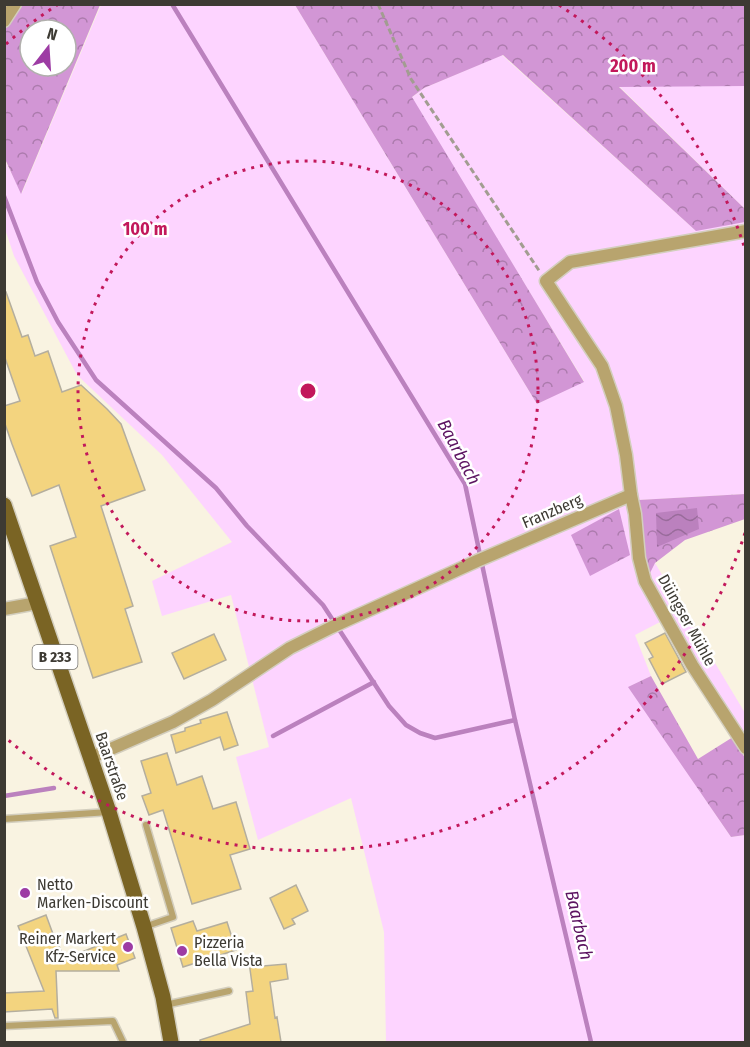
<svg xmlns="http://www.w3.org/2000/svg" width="750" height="1047" font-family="'Fira Sans Condensed',sans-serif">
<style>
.green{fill:#fdd4ff}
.forest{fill:url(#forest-crowns);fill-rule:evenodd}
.water{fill:url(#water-waves)}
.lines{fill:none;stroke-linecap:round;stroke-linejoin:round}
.stream{stroke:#bb81be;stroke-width:4.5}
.building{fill:#f3d47f;stroke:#b4ae9e;stroke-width:1.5}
.lane-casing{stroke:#d3cebe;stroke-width:9}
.street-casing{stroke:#d3cebe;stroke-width:15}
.primary-casing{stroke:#d3cebe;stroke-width:18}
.path{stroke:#a29d91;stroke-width:3;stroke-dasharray:6 3;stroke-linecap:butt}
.lane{stroke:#b8a46e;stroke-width:6}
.street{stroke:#b8a46e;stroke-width:12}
.primary{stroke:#7a6424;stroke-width:15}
.ring{fill:none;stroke:#c2185b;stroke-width:3;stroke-dasharray:3 6}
.poi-dot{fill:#9d3ca4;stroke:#fff;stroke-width:2}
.labels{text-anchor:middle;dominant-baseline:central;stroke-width:5;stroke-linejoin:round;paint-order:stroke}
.shield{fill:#fff;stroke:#777570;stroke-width:1.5}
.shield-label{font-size:15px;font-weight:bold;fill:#3d3a33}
.street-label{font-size:16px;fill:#3d3a33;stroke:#fff}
.poi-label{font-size:16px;fill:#3d3a33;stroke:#fff;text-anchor:start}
.water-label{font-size:18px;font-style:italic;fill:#5c1461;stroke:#fff}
.centre{fill:#c2185b;stroke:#fff;stroke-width:3}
.ring-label{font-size:18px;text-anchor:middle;font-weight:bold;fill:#c2185b;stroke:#fff;stroke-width:5;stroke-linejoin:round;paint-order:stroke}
</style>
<defs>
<pattern id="forest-crowns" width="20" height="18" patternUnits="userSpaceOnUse" patternTransform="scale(1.5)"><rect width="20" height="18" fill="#d296d5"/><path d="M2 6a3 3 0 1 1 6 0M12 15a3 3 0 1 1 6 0" fill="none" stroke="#ac7bad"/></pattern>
<pattern id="water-waves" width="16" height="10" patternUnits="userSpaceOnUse" patternTransform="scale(1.5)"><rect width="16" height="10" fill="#bb81be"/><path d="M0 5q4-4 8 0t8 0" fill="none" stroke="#996b9b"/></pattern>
</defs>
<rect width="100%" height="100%" fill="#f9f3e1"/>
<g class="green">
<polygon points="101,5 295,5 537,404 584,381 411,98 424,88 502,55 695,230 745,222 745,494 638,500 642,584 660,622 635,635 651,676 629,687 731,837 745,835 745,1042 386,1042 384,932 351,798 258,840 236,757 269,747 231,595 162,616 152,581 232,542 162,455 77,375 14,256 5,229 4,159 22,193"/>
<polygon points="619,86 745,86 745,209"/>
<polygon points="655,563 745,713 745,741 648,577"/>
</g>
<g class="forest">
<path d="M5 5H100L21 194 5 159ZM30 30H66V66H30Z"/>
<polygon points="295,5 745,5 745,86 619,87 745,209 745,222 696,231 503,55 424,88 412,97 584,382 537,404"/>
<polygon points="745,494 745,519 685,540 655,563 648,577 642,548 638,500"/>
<polygon points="619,509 630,555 590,576 571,535"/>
<polygon points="651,676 698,759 733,737 745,758 745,835 731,837 628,687"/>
</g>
<polygon class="water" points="697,508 699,529 657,547 656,513"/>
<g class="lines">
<g class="stream">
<polyline points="172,4 465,484 515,720 591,1042"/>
<polyline points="4,196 37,282 58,322 96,380 216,488 247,526 323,605 389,706 406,725 420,733 435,738 515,720"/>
<polyline points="273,736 374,682"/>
<polyline points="4,796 54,788"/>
</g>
</g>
<g class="building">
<polygon points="6,292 22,337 28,335 35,356 48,351 62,392 81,385 107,409 121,424 145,490 101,506 133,606 125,609 142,662 93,678 50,546 76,537 59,485 32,496 12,444 4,421 4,406 20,401 4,355 4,293"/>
<polygon points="665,633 686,672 662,684 649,659 653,657 645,643"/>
<polygon points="214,634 226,660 184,679 172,653"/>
<polygon points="227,712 238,745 224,750 220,737 176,753 171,735 185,731 185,728 201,723 200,720"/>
<polygon points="167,753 177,785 202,776 213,809 236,802 250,849 230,855 241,889 192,904 163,810 149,815 142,796 151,793 141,761"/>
<polygon points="296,885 308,911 292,919 295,924 284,929 270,898"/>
<polygon points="46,915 53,934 65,959 126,934 135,958 117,965 119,971 56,971 58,1018 55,1018 52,1009 4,1012 4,993 44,991 18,926"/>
<polygon points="193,921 197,931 227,922 236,950 183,967 171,928"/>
<polygon points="262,960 263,966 286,964 288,979 270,982 275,1018 277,1017 281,1042 200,1042 200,1040 250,1024 246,992 253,991 249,962"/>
</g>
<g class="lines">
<defs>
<g id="lane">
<polyline points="4,819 109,812"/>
<polyline points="144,927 173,917 146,825"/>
<polyline points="165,1005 229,991"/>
<polyline points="4,1026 113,1021 123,1042"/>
</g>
<g id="street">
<polyline points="4,21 15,4"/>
<polyline points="746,231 570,262 546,281 602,366 616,406 626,455 631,495 635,514 639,558 645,581 692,665 746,748"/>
<polyline points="4,609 37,603"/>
<polyline points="90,758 173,722 212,700 290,648 332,627 477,561 631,495"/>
</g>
<polyline id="primary" points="4,505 109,812 144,927 163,997 171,1042"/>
</defs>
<use href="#lane" class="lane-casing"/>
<use href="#street" class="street-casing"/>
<use href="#primary" class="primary-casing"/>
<polyline class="path" points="378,4 411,79 540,272"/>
<use href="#lane" class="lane"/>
<use href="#street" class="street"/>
<use href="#primary" class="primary"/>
</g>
<g class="ring">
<circle cx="308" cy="391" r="230"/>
<path d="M745 533A460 460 0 0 1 6 738M6 44A460 460 0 0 1 57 5M559 5A460 460 0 0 1 745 249"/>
</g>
<g class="poi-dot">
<circle cx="25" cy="893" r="6"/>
<circle cx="128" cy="947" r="6"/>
<circle cx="182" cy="951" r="6"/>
</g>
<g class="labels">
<rect class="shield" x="32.5" y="645" width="45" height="24" rx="4.5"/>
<g class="shield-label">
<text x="55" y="657">B 233</text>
</g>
<g class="street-label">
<text transform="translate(552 511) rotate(-23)">Franzberg</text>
<text transform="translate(687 620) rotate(61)">Düingser Mühle</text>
<text transform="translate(112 766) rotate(71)">Baarstraße</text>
</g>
<g class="poi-label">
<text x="37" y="884">Netto<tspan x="37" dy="18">Marken-Discount</tspan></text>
<text x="116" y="938" text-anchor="end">Reiner Markert<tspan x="116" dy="18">Kfz-Service</tspan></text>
<text x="194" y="942">Pizzeria<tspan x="194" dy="18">Bella Vista</tspan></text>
</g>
<g class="water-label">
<text transform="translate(459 452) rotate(62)">Baarbach</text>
<text transform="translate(579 925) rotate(77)">Baarbach</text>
</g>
</g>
<circle cx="308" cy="391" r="9" class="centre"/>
<g class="ring-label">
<text x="633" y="72">200 m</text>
<text x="145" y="235">100 m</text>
</g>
<rect width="750" height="1047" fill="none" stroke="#3d3a33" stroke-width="12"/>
<g transform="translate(48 48) rotate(17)"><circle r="28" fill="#ffffff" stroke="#b1b0ad" stroke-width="1.5"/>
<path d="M0-4.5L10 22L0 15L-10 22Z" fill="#9d3ca4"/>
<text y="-9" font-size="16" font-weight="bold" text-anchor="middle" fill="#3d3a33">N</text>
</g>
</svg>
